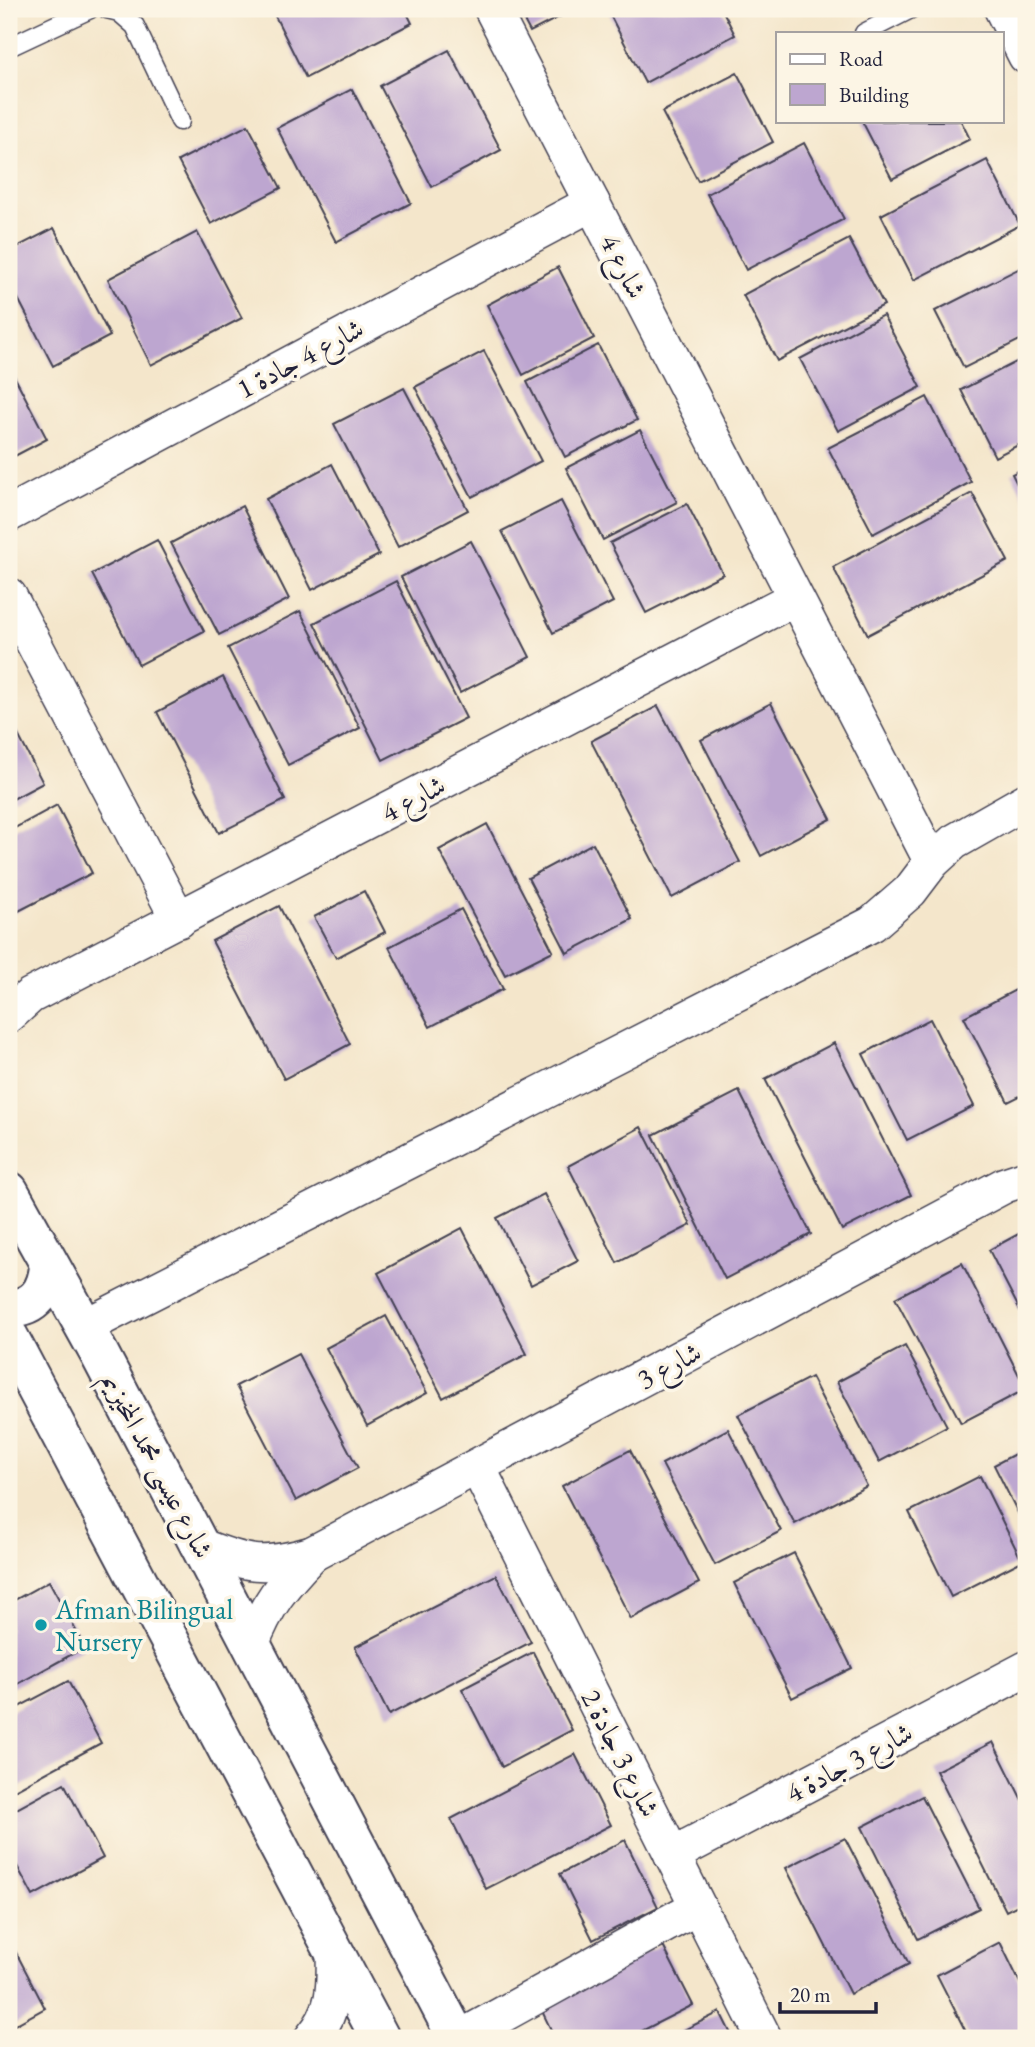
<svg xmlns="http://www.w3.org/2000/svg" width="1035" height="2047" font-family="'EB Garamond',Amiri,serif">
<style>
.building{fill:#bda6d0}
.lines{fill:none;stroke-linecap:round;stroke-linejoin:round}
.service-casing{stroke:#423f51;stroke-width:21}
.minor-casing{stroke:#423f51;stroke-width:38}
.tertiary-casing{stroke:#423f51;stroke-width:42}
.service{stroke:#fff;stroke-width:18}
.minor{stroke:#fff;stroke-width:35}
.tertiary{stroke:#fff;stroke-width:38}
.culture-dot{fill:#0f9aa8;stroke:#fcf5e5;stroke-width:2.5}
.labels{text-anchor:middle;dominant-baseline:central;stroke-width:7;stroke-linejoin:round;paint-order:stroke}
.street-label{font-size:28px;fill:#22223b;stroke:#fcf5e5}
.culture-label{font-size:28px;fill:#0d838f;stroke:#fcf5e5;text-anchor:start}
</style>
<rect width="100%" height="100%" fill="#fcf5e5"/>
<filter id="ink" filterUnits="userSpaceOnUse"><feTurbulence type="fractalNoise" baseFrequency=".0143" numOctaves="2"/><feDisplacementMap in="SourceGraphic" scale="14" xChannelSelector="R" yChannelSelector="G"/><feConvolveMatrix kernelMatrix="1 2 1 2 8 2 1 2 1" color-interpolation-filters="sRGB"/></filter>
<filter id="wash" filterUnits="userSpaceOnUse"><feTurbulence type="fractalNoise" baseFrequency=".00686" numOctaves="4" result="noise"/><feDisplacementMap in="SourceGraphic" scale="28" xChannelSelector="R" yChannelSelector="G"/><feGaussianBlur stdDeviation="1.57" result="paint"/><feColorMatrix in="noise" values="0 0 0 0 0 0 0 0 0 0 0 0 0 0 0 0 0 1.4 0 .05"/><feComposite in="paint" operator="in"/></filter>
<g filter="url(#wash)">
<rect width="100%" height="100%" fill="#f4e6cb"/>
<g id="blocks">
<g class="building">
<polygon points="284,9 405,9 412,23 306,78 274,14"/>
<polygon points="518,9 575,9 530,32"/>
<polygon points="611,9 722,9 735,35 645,83 608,11"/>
<polygon points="449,50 501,150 432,187 380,86"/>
<polygon points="737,73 773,142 698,181 662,112"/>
<polygon points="352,89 411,203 336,242 277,128"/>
<polygon points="862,121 961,121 970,139 892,179"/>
<polygon points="248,125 281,188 211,224 178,161"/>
<polygon points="804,143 844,219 746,270 707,194"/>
<polygon points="987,160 1020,225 914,280 881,215"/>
<polygon points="54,228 110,336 53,366 9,281 9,251"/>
<polygon points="197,232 242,318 151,365 108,279"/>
<polygon points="849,239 884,305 777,361 743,295"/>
<polygon points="1026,265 1026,337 964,368 935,311"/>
<polygon points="558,267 594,338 523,375 487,305"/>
<polygon points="883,315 921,387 838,431 800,359"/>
<polygon points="598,345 637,420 565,457 527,382"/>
<polygon points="484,351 541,461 472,497 415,387"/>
<polygon points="1026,357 1026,441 995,457 961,390"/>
<polygon points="9,366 47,439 9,459"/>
<polygon points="404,388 468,510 398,547 334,424"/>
<polygon points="927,397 971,482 873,534 828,448"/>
<polygon points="640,430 677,502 603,540 566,468"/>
<polygon points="332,464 379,555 312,590 266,499"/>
<polygon points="1026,467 1026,502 1012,474"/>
<polygon points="972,493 1008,561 868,635 833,567"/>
<polygon points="561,501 613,602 553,633 502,531"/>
<polygon points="687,504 723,574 646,613 610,543"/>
<polygon points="242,506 289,599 219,635 171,543"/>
<polygon points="157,540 204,631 139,665 92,574"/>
<polygon points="471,541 530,657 460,693 401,577"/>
<polygon points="396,581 466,718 383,760 314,623"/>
<polygon points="300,611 360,728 288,765 228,648"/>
<polygon points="223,677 285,800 219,833 157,712"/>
<polygon points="771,703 831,819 761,856 701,740"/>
<polygon points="658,706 740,862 672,898 591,741"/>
<polygon points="12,723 43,783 9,801 9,725"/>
<polygon points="57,805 92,873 9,916 9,831"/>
<polygon points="487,824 553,951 505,975 439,850"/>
<polygon points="593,843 632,919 567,953 528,878"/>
<polygon points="364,891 385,932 336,958 314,917"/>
<polygon points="279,906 350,1044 284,1079 212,941"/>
<polygon points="461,909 503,989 430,1027 389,947"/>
<polygon points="1021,987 1026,997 1026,1093 1008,1102 964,1017"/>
<polygon points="930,1019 974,1106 907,1140 863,1054"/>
<polygon points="834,1043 911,1195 842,1230 765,1079"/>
<polygon points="739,1091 811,1234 725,1279 653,1135"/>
<polygon points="641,1127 691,1225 617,1263 568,1166"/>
<polygon points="544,1194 578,1261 531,1285 497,1218"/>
<polygon points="462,1228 527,1354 443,1398 378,1273"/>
<polygon points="1026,1230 1026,1322 989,1250"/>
<polygon points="962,1263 1026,1389 961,1423 895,1298"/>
<polygon points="386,1316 427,1393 367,1426 326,1348"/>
<polygon points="905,1346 947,1426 879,1462 837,1382"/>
<polygon points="298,1354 358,1468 296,1501 236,1386"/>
<polygon points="811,1377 867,1486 795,1524 738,1415"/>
<polygon points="728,1429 781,1531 715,1565 662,1464"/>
<polygon points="1026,1448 1026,1529 994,1465"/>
<polygon points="630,1450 699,1583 631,1619 562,1486"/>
<polygon points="980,1476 1022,1561 951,1597 909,1512"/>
<polygon points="794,1553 852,1668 792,1698 734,1583"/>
<polygon points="496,1575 531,1642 389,1715 355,1647"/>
<polygon points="49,1581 85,1647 9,1689 9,1603"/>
<polygon points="533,1652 572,1730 502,1767 462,1689"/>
<polygon points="68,1681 101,1743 9,1793 9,1712"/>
<polygon points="993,1742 1026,1808 1026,1901 1006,1911 936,1771"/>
<polygon points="575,1754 611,1825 486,1889 451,1819"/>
<polygon points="64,1783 103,1858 33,1896 9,1851 9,1813"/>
<polygon points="922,1796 979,1908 918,1939 862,1827"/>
<polygon points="845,1838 909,1964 850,1994 786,1868"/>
<polygon points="625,1840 658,1907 593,1940 560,1874"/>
<polygon points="9,1939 45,2008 9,2028"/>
<polygon points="1000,1942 1026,1995 1026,2038 969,2038 937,1975"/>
<polygon points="662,1944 693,2005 628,2038 555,2038 540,2007"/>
<polygon points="720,2012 733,2038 668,2038"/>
</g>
</g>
</g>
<g filter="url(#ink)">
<use href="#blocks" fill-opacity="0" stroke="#423f51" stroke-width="2"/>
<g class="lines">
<defs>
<g id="service">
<polyline points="107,9 119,12 135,26 180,121"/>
<polyline points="864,33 911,9"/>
<polyline points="9,47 90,9"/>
</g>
<g id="minor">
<polyline points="492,9 932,862"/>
<polyline points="1002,9 1026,56"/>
<polyline points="9,514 592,203"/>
<polyline points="9,596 179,920"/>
<polyline points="9,1015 30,996 795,598"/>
<polyline points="84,1327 872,924 910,891 932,862 954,842 1026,801"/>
<polyline points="478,1468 764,2038"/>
<path d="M200 1546C248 1565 262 1568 312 1554L1005 1185 1026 1178"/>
<path d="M251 1645C266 1605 283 1584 312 1554"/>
<polyline points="672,1855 1026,1669"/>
<path d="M312 2038C335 2012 335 1986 334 1952"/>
<polyline points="460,2038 697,1907"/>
</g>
<g id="tertiary">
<polyline points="9,1191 100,1355 457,2038"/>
<path d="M9 1308C35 1309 47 1290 49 1266"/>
<polyline points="9,1337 380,2038"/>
</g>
</defs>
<use href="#service" class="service-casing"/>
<use href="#minor" class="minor-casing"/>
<use href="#tertiary" class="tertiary-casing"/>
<use href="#service" class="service"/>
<use href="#minor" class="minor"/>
<use href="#tertiary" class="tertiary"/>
</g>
</g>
<circle class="culture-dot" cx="41" cy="1625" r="7"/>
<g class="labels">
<g class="street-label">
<text transform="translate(624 266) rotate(63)">شارع 4</text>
<text transform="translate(300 358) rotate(-28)">شارع 4 جادة 1</text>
<text transform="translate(413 798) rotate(-28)">شارع 4</text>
<text transform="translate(669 1365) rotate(-28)">شارع 3</text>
<text transform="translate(158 1465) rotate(62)">شارع عيسى محمد المخيزيم</text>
<text transform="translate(621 1753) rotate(63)">شارع 3 جادة 2</text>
<text transform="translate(849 1762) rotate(-28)">شارع 3 جادة 4</text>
</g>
<g class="culture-label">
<text x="55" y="1609">Afman Bilingual<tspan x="55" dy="32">Nursery</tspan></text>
</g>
</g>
<rect width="1035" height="2047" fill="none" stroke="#fcf5e5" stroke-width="35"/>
<rect x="776" y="32" width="228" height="91" fill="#fcf5e5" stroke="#a5a1a1" stroke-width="2"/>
<rect x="790" y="54" width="35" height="10" fill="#ffffff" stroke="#a5a1a1" stroke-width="2"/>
<text x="839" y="66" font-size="21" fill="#22223b">Road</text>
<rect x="790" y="84" width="35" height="21" fill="#bda6d0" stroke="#a5a1a1" stroke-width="2"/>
<text x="839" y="102" font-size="21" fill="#22223b">Building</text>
<path d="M780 2002v10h96v-10" fill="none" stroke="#22223b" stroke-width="3.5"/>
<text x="790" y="2002" font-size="21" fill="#22223b" stroke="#fcf5e5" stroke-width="5" paint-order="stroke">20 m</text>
</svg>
